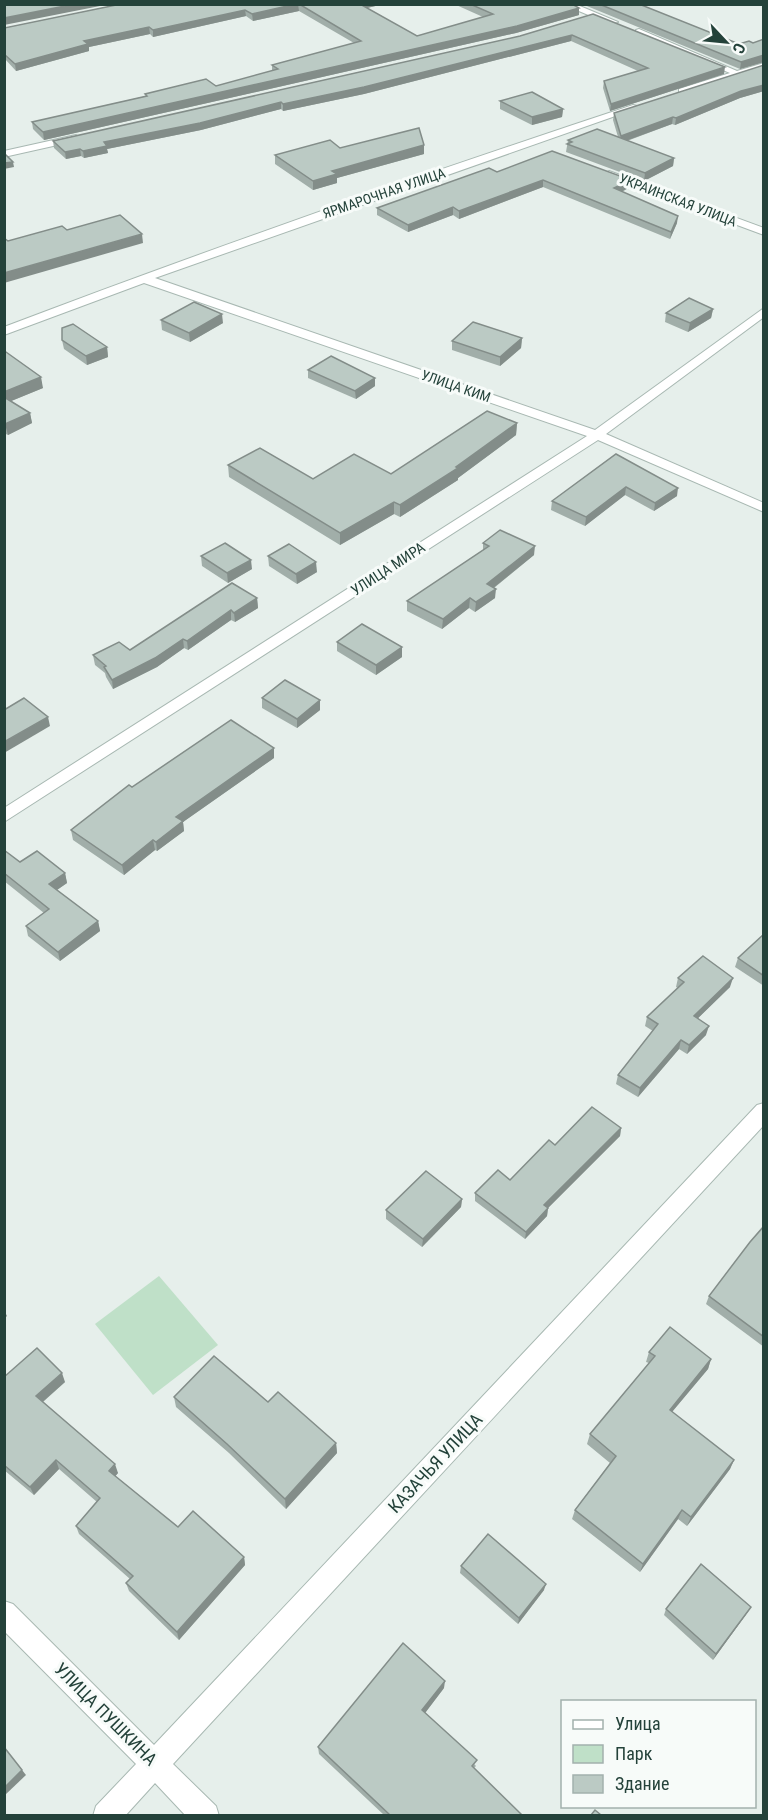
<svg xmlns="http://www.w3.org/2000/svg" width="768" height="1820" font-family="'Roboto Condensed',sans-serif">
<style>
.green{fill:#bfe0c8}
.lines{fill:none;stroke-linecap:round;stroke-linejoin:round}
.minor-casing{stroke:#a8b8b2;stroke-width:2}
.minor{fill:#fff;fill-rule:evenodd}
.wall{fill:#a1aea9}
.shaded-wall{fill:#838d89}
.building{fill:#bbcac4;stroke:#838d89;stroke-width:1.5}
.labels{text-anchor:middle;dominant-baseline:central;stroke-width:6;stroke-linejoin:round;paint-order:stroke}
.far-street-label{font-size:14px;fill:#24423a;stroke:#f7fbf9}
.street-label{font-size:15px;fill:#24423a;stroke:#f7fbf9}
.near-street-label{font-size:18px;fill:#24423a;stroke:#f7fbf9}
</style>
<rect width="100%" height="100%" fill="#e6efeb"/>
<polygon class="green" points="159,1276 218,1345 153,1395 95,1324"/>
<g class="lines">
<defs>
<g id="minor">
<polygon points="562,4 575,4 618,22 610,24"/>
<polygon points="639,29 737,71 764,63 764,69 685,93 679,93 679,89 730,73 636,34 636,30"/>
<path d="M633 105 641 107 155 278 595 430 764 308V317L606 434 764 503V512L598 440 4 822V808L587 436 144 283 4 335V327C212 248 421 175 633 105Z"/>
<polygon points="76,135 81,138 80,140 4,157 4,151"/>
<polygon points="609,171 764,228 764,235 605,176 604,174"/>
<polygon points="764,1103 764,1125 173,1764 216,1806 219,1816 186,1816 155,1783 125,1816 93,1816 96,1806 136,1764 4,1631 4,1601 13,1604 154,1745 757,1105"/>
</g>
</defs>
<use href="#minor" class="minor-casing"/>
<use href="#minor" class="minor"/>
</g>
<g class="wall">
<polygon points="121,4 384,4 367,8 417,36 483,17 454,4 572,4 579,15 516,33 44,140 33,129 32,122 146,96 145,94 216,86 272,71 272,65 354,43 299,11 253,21 246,16 153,37 150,34 89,47 89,51 16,71 5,59 4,28"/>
<polygon points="582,4 639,4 739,44 753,43 764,39 764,62 740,69"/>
<polygon points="593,14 724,74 610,111 603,88 604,81 638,71 571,41 364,94 283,111 281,109 201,130 107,149 108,153 84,158 81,156 66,159 54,148 53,141 520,36"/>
<polygon points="764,65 764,91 740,98 675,125 672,124 627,141 674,158 673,166 644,181 566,152 568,140 618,137 613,120 614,113"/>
<polygon points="500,101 563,109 562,117 532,125 500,109"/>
<polygon points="340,148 424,154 337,178 337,183 313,190 275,164 275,155"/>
<polygon points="497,172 631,180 630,187 622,192 677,223 670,239 543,187 459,219 453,215 408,232 377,215 377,208"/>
<polygon points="713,309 711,318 688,332 665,322 666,313"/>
<polygon points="161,320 223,323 190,342 162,330"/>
<polygon points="522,338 521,348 500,366 452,350 452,341"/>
<polygon points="62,340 107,347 108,357 87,365 64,349"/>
<polygon points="4,353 43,388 11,401 30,413 32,423 8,435 4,433"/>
<polygon points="308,370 375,386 356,399 308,378"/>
<polygon points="517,423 516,435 458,478 458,480 400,517 394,514 340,545 229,477 228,465 313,479 391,474"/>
<polygon points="616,454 677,496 654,511 625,495 585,526 551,510 552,501"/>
<polygon points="483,543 534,555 494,588 495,598 475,612 469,608 442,629 407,611 407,601 483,550"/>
<polygon points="201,556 252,569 228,583 202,566"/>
<polygon points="268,556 317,572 297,584 269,566"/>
<polygon points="257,598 258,608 235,622 231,620 188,650 184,648 157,667 113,689 106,677 105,673 95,665 93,655 130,650"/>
<polygon points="337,642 402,657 376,675 337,651"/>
<polygon points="262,698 320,710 297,728 262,708"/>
<polygon points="274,758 183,822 184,831 157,851 155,850 124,875 73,840 71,830 132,787"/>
<polygon points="4,850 20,862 65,873 67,883 57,890 98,921 100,931 60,961 28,936 26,926 44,913 4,881"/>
<polygon points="764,934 764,986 735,967 738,958"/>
<polygon points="678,978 730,987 698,1018 706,1035 687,1054 679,1049 638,1097 616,1084 618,1075 653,1031 645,1026 647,1017 678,988 676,987"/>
<polygon points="621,1128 620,1136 548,1208 547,1216 525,1239 475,1201 475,1193 510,1180 555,1145"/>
<polygon points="462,1199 461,1207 422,1247 386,1219 386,1210"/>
<polygon points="764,1226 764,1347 706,1304 709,1296"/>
<polygon points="649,1352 711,1359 708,1369 672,1412 734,1460 730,1469 687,1526 678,1519 640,1572 572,1519 575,1510 610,1463 587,1444 590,1434 649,1363 646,1362"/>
<polygon points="4,1377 65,1382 43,1402 118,1473 115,1476 178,1527 244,1557 245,1565 179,1640 129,1591 126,1583 130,1579 79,1534 76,1526 97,1502 59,1469 34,1495 4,1470"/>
<polygon points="174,1397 268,1402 336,1443 337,1453 286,1509 229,1453 176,1407"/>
<polygon points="461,1566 544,1590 518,1624 460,1573"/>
<polygon points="751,1607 747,1613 713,1660 664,1615 666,1609"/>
<polygon points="444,1688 425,1713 476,1766 474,1768 522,1815 384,1815 319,1754 318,1747"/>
</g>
<g class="shaded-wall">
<polygon points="75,4 110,4 4,25 4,18"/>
<polygon points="296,4 298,4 299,11 253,21 252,14"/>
<polygon points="358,4 384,4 358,10"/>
<polygon points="579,8 579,15 516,33 44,140 43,132"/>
<polygon points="245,10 246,16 153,37 153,30"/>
<polygon points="149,27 150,34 89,47 89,51 16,71 15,64 84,41"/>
<polygon points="572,35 571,41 364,94 283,111 283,104"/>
<polygon points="764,55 764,62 740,69 741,62"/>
<polygon points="725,67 724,74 610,111 611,104"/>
<polygon points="764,85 764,91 740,98 675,125 676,118 741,91"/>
<polygon points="281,102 281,109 201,130 107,149 108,153 84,158 83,151 104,142"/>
<polygon points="563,109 562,117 532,125 532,117"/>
<polygon points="673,117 672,124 620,143 621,136"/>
<polygon points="424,145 424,154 337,178 337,183 313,190 313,181 332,171"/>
<polygon points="80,149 81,156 66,159 65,152"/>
<polygon points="674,158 673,166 644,181 645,173"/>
<polygon points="13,162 14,167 4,169 4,163"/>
<polygon points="543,180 543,187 459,219 459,211"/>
<polygon points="631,180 630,187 613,196 614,188"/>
<polygon points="453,207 453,215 408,232 408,225"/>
<polygon points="678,216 677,223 670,239 671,232"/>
<polygon points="142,234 143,243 4,283 4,273"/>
<polygon points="713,309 711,318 688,332 690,323"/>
<polygon points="222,314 223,323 190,342 189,333"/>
<polygon points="522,338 521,348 500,366 500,357"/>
<polygon points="107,347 108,357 87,365 86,356"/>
<polygon points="41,377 43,388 4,404 4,392"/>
<polygon points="375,378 375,386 356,399 355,391"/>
<polygon points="30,413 32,423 8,435 5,424"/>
<polygon points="517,423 516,435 458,478 458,480 400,517 400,505 456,467"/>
<polygon points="626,487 625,495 585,526 586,517"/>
<polygon points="678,488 677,496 654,511 655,503"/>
<polygon points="394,502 394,514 340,545 340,533"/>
<polygon points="535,546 534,555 487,593 487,584"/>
<polygon points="251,560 252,569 228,583 227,573"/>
<polygon points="316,562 317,572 297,584 296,574"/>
<polygon points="496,589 495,598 475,612 476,602"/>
<polygon points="257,598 258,608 235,622 234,613"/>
<polygon points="470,598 469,608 442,629 443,619"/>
<polygon points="231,610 231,620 188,650 187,641"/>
<polygon points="183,639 184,648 157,667 113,689 112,680"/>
<polygon points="402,647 402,657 376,675 376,665"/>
<polygon points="320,700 320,710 297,728 297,719"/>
<polygon points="48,717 50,726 4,753 4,742"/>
<polygon points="274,748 274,758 183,822 184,831 157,851 156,842 176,817"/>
<polygon points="153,840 155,850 124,875 122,865"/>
<polygon points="65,873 67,883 51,894 49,884"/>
<polygon points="98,921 100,931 60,961 58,952"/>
<polygon points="733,978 730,987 691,1025 694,1016"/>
<polygon points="709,1026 706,1035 687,1054 689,1045"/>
<polygon points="681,1040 679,1049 638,1097 640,1088"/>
<polygon points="621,1128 620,1136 543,1213 544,1205"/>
<polygon points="462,1199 461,1207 422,1247 423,1239"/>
<polygon points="548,1208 547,1216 525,1239 526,1232"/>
<polygon points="4,1310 7,1316 4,1319"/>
<polygon points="711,1359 708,1369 666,1419 670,1410"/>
<polygon points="62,1373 65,1382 39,1405 36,1396"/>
<polygon points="336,1443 337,1453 286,1509 285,1499"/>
<polygon points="56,1460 59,1469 34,1495 30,1487"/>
<polygon points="734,1460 730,1469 687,1526 691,1517"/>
<polygon points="115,1464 118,1473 112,1480 109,1471"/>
<polygon points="682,1510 678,1519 640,1572 643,1564"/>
<polygon points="244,1557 245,1565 179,1640 177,1632"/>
<polygon points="546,1584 544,1590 518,1624 519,1618"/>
<polygon points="751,1607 747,1613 713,1660 716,1654"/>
<polygon points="445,1681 444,1688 422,1717 422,1710"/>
<polygon points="22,1770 26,1775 4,1796 4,1788"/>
</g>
<g class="building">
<polygon points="4,4 75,4 4,18"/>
<polygon points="121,4 296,4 252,14 245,10 153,30 149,27 84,41 88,44 15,64 4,54 4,28"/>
<polygon points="299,4 360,4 417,36 493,14 470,4 572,4 579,8 517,26 43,132 32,122 147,96 145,94 206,79 216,86 278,69 272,65 361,41"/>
<polygon points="599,4 639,4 739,44 749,41 753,43 764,39 764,55 741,62"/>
<polygon points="593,14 725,67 611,104 604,81 648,68 572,35 364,87 283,104 281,102 200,123 104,142 107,146 83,151 80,149 65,152 53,141 520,36"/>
<polygon points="764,65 764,85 741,91 676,118 673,117 621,136 614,113"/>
<polygon points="532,92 563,109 532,117 500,101"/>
<polygon points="419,128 424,145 332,171 337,174 313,181 275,155 330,140 340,148"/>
<polygon points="597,129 674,158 645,173 567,144 572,142 568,140"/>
<polygon points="552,151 631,180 614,188 678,216 671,232 543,180 459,211 453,207 408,225 377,208 489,168 497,172"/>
<polygon points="4,153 13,162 4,163"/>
<polygon points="120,215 142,234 4,273 4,238 8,241 62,226 67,230"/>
<polygon points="689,298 713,309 690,323 666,313"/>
<polygon points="194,302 222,314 189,333 161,320"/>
<polygon points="473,322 522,338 500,357 452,341"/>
<polygon points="73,324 107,347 86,356 62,340 62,328"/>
<polygon points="6,352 41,377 4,392 4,353"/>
<polygon points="331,356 375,378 355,391 308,370"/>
<polygon points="4,397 30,413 5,424 4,424"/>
<polygon points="487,411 517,423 456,467 458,468 400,505 394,502 340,533 228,465 260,448 313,479 354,454 391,474"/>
<polygon points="616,454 678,488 655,503 626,487 586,517 552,501"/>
<polygon points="500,530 535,546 487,584 496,589 476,602 470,598 443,619 407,601 489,546 483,543"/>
<polygon points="225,543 251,560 227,573 201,556"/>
<polygon points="289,544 316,562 296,574 268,556"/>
<polygon points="232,583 257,598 234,613 231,610 187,641 183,639 155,658 112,680 104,667 106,666 93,655 119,642 130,650"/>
<polygon points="362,624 402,647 376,665 337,642"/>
<polygon points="285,680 320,700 297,719 262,698"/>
<polygon points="24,698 48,717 4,742 4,710"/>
<polygon points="231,720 274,748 176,817 183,821 156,842 153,840 122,865 71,830 129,785 132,787"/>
<polygon points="4,850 20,862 37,851 65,873 49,884 98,921 58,952 26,926 49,909 4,873"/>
<polygon points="764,934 764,976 738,958"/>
<polygon points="703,956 733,978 694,1016 709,1026 689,1045 681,1040 640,1088 618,1075 658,1024 647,1017 684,982 678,978"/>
<polygon points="592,1107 621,1128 544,1205 548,1208 526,1232 475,1193 498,1170 510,1180 549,1140 555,1145"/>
<polygon points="426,1171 462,1199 423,1239 386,1210"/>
<polygon points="764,1226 764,1337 709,1296 750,1242"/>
<polygon points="670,1327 711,1359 670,1410 734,1460 691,1517 682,1510 643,1564 575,1510 616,1456 590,1434 655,1356 649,1352"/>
<polygon points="37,1348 62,1373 36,1396 115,1464 109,1471 178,1527 193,1511 244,1557 177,1632 126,1583 133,1576 76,1526 100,1498 56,1460 30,1487 4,1465 4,1377"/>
<polygon points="214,1356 268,1402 278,1392 336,1443 285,1499 227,1444 174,1397"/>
<polygon points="488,1534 546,1584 519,1618 461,1566"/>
<polygon points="701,1564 751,1607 716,1654 666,1609"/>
<polygon points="403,1643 445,1681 422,1710 477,1760 472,1766 522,1815 390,1815 318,1747"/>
<polygon points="4,1747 22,1770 4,1788"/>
<polygon points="595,1810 601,1815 591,1815"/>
</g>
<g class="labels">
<g class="far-street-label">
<text transform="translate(384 193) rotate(-19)">ЯРМАРОЧНАЯ УЛИЦА</text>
<text transform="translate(678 200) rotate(21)">УКРАИНСКАЯ УЛИЦА</text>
<text transform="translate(456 386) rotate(19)">УЛИЦА КИМ</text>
</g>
<g class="street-label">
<text transform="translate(388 569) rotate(-33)">УЛИЦА МИРА</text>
</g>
<g class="near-street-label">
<text transform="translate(435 1463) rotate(-47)">КАЗАЧЬЯ УЛИЦА</text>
<text transform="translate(106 1714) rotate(45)">УЛИЦА ПУШКИНА</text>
</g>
</g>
<rect width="768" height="1820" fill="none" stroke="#24423a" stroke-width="12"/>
<rect x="561" y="1700" width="195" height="108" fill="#f7fbf9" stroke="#a3b1ad" stroke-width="1.5"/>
<rect x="573" y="1720" width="30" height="9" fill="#ffffff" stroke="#a3b1ad" stroke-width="1.5"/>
<text x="615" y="1730" font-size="18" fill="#24423a">Улица</text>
<rect x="573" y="1745" width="30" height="18" fill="#bfe0c8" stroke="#a3b1ad" stroke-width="1.5"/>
<text x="615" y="1760" font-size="18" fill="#24423a">Парк</text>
<rect x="573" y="1775" width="30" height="18" fill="#bbcac4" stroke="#a3b1ad" stroke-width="1.5"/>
<text x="615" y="1790" font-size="18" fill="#24423a">Здание</text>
<g transform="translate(726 42) rotate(116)" stroke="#f7fbf9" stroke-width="4.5" paint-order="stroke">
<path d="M0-4.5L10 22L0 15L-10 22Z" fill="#24423a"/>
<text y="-9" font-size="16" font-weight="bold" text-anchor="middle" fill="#24423a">С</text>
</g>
</svg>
